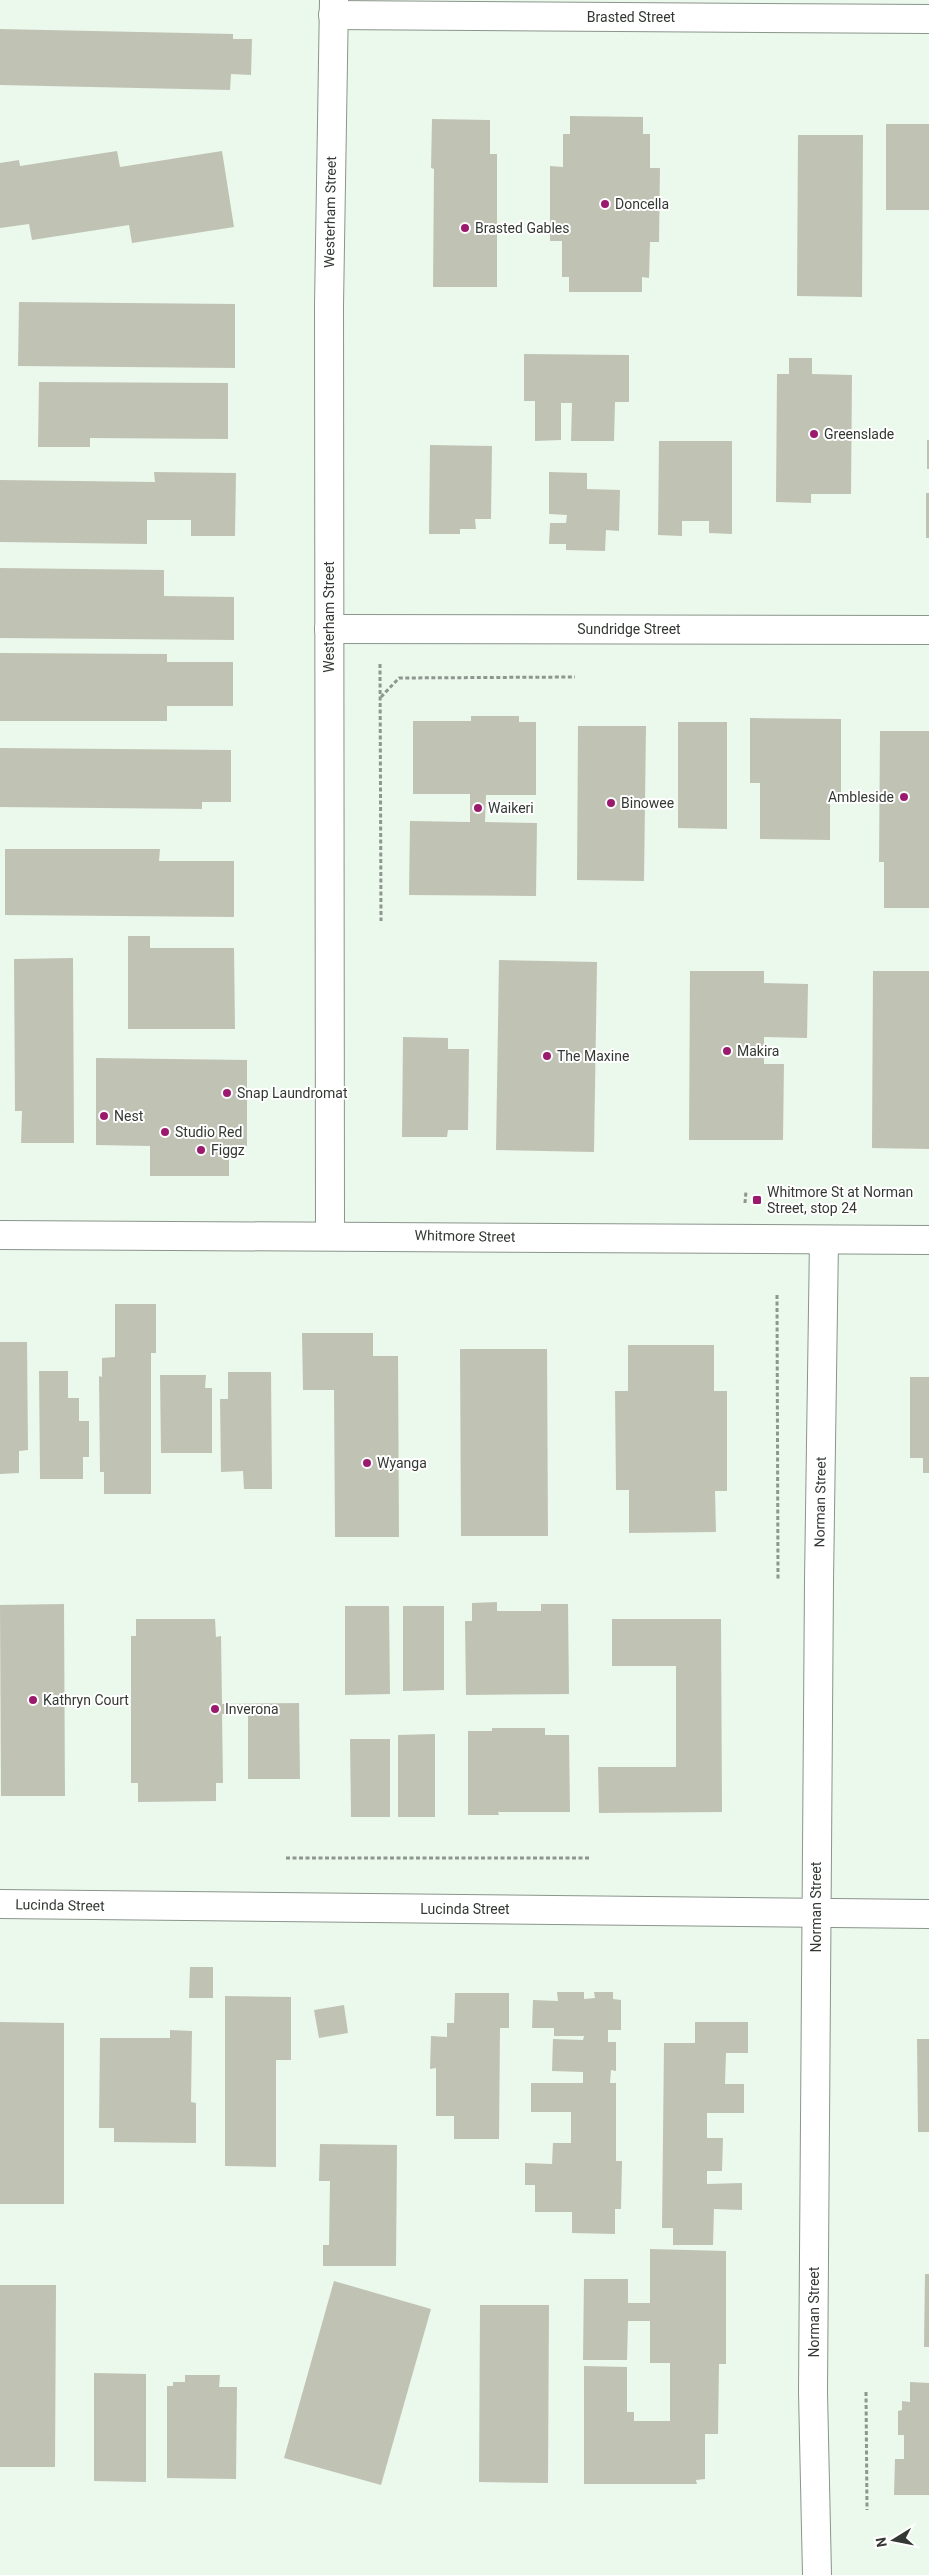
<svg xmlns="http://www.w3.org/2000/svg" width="929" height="2575" font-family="Roboto,sans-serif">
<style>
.building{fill:#c0c3b4}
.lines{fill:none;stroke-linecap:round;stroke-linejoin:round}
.street-casing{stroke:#8a958b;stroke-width:30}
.secondary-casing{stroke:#8a958b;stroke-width:30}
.path{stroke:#8e978f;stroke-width:3;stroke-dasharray:4 2.5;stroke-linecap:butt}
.street{stroke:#fff;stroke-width:28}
.secondary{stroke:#fff;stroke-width:28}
.poi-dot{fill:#9b1a6e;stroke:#fff;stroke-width:2}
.labels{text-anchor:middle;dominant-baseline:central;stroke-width:4;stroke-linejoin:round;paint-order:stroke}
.street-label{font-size:14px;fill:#333833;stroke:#fff}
.poi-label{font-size:14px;fill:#333833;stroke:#fff;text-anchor:start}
</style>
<rect width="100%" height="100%" fill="#ebf8ec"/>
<g class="building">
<polygon points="0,29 233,34 233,39 252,39 251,75 231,74 230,90 0,85"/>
<polygon points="570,116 643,117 643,134 650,134 650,168 660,168 659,242 650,242 649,278 642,277 642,292 569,292 569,277 562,277 562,241 550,241 550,166 563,167 563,134 570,134"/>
<polygon points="432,119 490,120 490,154 497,154 497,287 433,287 434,169 431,168"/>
<rect x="886" y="124" width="43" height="86"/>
<polygon points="798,135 863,135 862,297 797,296"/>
<polygon points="117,151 120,167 222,151 234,227 132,243 129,225 32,240 29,224 0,228 0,163 19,160 20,166"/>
<polygon points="19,302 235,304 235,368 18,366"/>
<polygon points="524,354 629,355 629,402 615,402 614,441 571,441 572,403 561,403 561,440 535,441 535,401 524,401"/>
<polygon points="789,358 812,358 812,374 852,375 851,494 811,494 811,503 776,502 777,374 789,374"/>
<polygon points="39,382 228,383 228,439 90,438 90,447 38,447"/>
<rect x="927" y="440" width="2" height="29"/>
<polygon points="659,441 732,441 732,534 709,533 709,521 682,521 682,536 658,535"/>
<polygon points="430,445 492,446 491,519 475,519 476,529 460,529 460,534 429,534"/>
<polygon points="154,472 236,473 235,536 191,536 191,520 147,520 147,544 0,542 0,480 155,482"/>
<polygon points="549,472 587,473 587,489 620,490 619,531 606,530 605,551 566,550 566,544 549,544 550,523 566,523 567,515 549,514"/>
<rect x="926" y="493" width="3" height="45"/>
<polygon points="0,568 164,570 164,596 234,597 234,640 0,638"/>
<polygon points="0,653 167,654 167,662 233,662 233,706 167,706 167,721 0,721"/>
<polygon points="471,716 519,716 519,722 536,722 536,795 486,795 485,822 537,823 536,896 409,895 410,821 470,822 470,794 413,794 413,721 471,721"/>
<polygon points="750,718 841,719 841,796 830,796 830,840 760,839 760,783 750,783"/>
<polygon points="678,722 727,722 727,829 678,828"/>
<polygon points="578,726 646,726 644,881 577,880"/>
<polygon points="880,731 929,731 929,908 884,908 884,862 879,862"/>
<polygon points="0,748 231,750 231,802 202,802 202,809 0,807"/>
<polygon points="5,849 160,849 159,861 234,861 234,917 5,915"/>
<polygon points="128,936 150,936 150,948 234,948 235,1029 128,1029"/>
<polygon points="73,958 74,1143 21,1143 22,1111 15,1111 14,959"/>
<polygon points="499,960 597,962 594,1152 496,1150"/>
<polygon points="690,971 764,971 764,983 808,984 807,1038 764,1037 764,1064 784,1064 783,1140 689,1140"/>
<polygon points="873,971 929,971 929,1149 872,1148"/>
<polygon points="403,1037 448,1038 448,1049 469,1049 468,1130 448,1130 447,1137 402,1137"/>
<polygon points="96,1058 247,1060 247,1146 229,1146 229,1176 150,1176 150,1146 96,1145"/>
<polygon points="115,1304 156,1304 156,1353 151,1353 151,1494 104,1494 104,1472 100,1472 99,1376 102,1377 102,1358 115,1357"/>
<polygon points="302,1333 373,1333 373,1356 398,1356 399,1537 335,1537 334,1390 303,1390"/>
<polygon points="0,1342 27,1342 28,1450 19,1451 19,1473 0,1474"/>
<polygon points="628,1345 714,1345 714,1391 727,1391 727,1491 715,1491 716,1532 629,1533 629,1490 616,1490 615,1391 628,1391"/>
<polygon points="460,1349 547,1349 548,1536 461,1536"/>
<polygon points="39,1371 68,1371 68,1398 79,1398 79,1421 89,1421 89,1457 83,1457 83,1479 40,1479"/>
<polygon points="228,1372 271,1372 272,1489 244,1489 243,1471 221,1472 220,1399 228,1399"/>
<polygon points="160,1375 206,1375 205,1388 212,1388 212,1453 161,1453"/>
<polygon points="910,1377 929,1377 929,1473 923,1473 923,1458 910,1458"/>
<polygon points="497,1602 497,1611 541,1611 541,1604 568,1604 569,1694 466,1695 465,1621 472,1621 472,1603"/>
<polygon points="64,1604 65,1796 1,1796 0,1605"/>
<polygon points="345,1606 389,1606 390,1694 345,1695"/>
<polygon points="403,1606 444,1606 444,1690 403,1691"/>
<polygon points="136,1619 215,1619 216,1637 221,1636 222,1704 299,1703 300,1779 248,1779 248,1714 222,1714 223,1783 216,1783 216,1801 138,1802 138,1783 131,1783 131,1636 136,1636"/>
<polygon points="612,1619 721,1619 722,1812 599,1813 598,1767 676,1767 676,1666 612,1666"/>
<polygon points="492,1728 545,1728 545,1735 569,1735 570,1812 498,1812 499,1815 468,1815 468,1731 492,1731"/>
<polygon points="435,1734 435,1817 398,1817 398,1735"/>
<polygon points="350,1739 390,1739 390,1817 351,1817"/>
<polygon points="190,1967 213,1967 213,1998 189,1998"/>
<polygon points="557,1992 584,1992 584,1999 595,1998 594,1992 613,1992 613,1999 621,2000 621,2030 608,2030 608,2042 616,2042 616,2071 611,2070 610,2083 616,2083 616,2161 622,2161 621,2209 615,2209 615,2234 572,2233 572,2212 535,2212 535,2185 525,2185 525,2163 552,2164 553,2143 571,2143 571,2112 531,2112 531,2083 583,2083 583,2072 552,2071 553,2039 583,2040 584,2036 554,2036 554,2028 532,2028 533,2000 558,2001"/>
<polygon points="455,1993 509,1993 509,2028 500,2028 499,2139 454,2139 454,2116 436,2116 436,2068 430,2069 431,2036 447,2037 447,2023 454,2023"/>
<polygon points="225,1996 291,1997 291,2060 276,2060 276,2167 225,2166"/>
<polygon points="344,2005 348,2033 319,2038 314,2010"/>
<polygon points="0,2022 64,2023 64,2204 0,2204"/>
<polygon points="695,2022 748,2022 748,2053 726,2053 725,2084 744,2084 744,2113 707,2113 707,2138 723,2138 722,2171 707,2171 707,2184 742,2183 742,2210 714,2209 713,2245 673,2245 673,2228 662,2228 664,2043 695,2043"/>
<polygon points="170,2030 192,2031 191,2102 196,2103 196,2143 114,2142 114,2128 99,2128 100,2038 170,2038"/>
<polygon points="917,2039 929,2039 929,2132 918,2132"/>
<polygon points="320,2144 397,2145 396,2266 323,2266 323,2245 329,2245 330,2181 319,2181"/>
<polygon points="650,2249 726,2251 726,2364 719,2364 718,2434 705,2434 705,2479 696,2480 697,2484 584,2484 584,2366 627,2367 627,2412 634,2412 634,2421 670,2421 670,2363 650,2363 650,2321 628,2321 627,2360 583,2360 584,2279 628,2279 628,2303 650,2303"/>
<polygon points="925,2274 929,2274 929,2347 924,2347"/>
<polygon points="334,2281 431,2309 381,2485 284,2458"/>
<polygon points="0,2285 56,2285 55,2467 0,2467"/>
<polygon points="480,2305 549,2305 548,2483 479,2482"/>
<polygon points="94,2373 146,2374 146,2482 94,2481"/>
<polygon points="185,2375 220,2375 219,2387 237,2387 236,2479 167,2478 167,2386 173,2386 173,2382 185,2382"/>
<polygon points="910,2382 929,2383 929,2495 894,2495 895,2459 904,2459 904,2435 898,2435 898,2411 902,2410 902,2401 910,2402"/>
</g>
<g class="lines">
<defs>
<g id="street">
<polyline points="333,15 929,19"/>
<polyline points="329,629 929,630"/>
<polyline points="330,1235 329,306 334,0"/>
<polyline points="0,1904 929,1914"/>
<polyline points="817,2575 813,2392 819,1581 824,1240"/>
</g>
<polyline id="secondary" points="0,1235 929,1240"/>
</defs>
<use href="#street" class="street-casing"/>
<use href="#secondary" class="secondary-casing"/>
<g class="path">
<polyline points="380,664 381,921"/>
<polyline points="381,697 399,678 575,677"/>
<polyline points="745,1203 746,1191"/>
<polyline points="777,1295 778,1581"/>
<polyline points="286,1858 590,1858"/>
<polyline points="866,2392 867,2510"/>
</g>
<use href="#street" class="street"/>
<use href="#secondary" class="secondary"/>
</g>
<g class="poi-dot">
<circle cx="605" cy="204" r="5"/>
<circle cx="465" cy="228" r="5"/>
<circle cx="814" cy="434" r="5"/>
<circle cx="904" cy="797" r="5"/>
<circle cx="611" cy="803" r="5"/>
<circle cx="478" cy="808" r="5"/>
<circle cx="727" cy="1051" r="5"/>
<circle cx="547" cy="1056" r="5"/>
<circle cx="227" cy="1093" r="5"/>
<circle cx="104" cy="1116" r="5"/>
<circle cx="165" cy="1132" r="5"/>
<circle cx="201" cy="1150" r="5"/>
<rect x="752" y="1195" width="10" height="10" rx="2.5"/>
<circle cx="367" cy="1463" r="5"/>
<circle cx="33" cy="1700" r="5"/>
<circle cx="215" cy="1709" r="5"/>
</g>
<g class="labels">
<g class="street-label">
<text x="631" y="17">Brasted Street</text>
<text transform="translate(330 212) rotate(-89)">Westerham Street</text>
<text transform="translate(329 617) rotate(-90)">Westerham Street</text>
<text x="629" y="629">Sundridge Street</text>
<text transform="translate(465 1236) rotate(1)">Whitmore Street</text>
<text transform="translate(820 1502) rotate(-89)">Norman Street</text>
<text transform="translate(60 1905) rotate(1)">Lucinda Street</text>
<text transform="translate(816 1907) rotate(-90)">Norman Street</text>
<text x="465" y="1909">Lucinda Street</text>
<text transform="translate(814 2312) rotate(-90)">Norman Street</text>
</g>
<g class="poi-label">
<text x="615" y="204">Doncella</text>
<text x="475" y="228">Brasted Gables</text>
<text x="824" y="434">Greenslade</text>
<text x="894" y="797" text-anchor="end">Ambleside</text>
<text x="621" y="803">Binowee</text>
<text x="488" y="808">Waikeri</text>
<text x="737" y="1051">Makira</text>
<text x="557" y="1056">The Maxine</text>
<text x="237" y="1093">Snap Laundromat</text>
<text x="114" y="1116">Nest</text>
<text x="175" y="1132">Studio Red</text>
<text x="211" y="1150">Figgz</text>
<text x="767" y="1192">Whitmore St at Norman<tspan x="767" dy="16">Street, stop 24</tspan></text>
<text x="377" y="1463">Wyanga</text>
<text x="43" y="1700">Kathryn Court</text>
<text x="225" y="1709">Inverona</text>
</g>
</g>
<g transform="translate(894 2540) rotate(260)" stroke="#ffffff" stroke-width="4" paint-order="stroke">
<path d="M0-4L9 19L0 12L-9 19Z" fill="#333833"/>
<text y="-8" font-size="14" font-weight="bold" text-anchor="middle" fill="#333833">N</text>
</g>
</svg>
